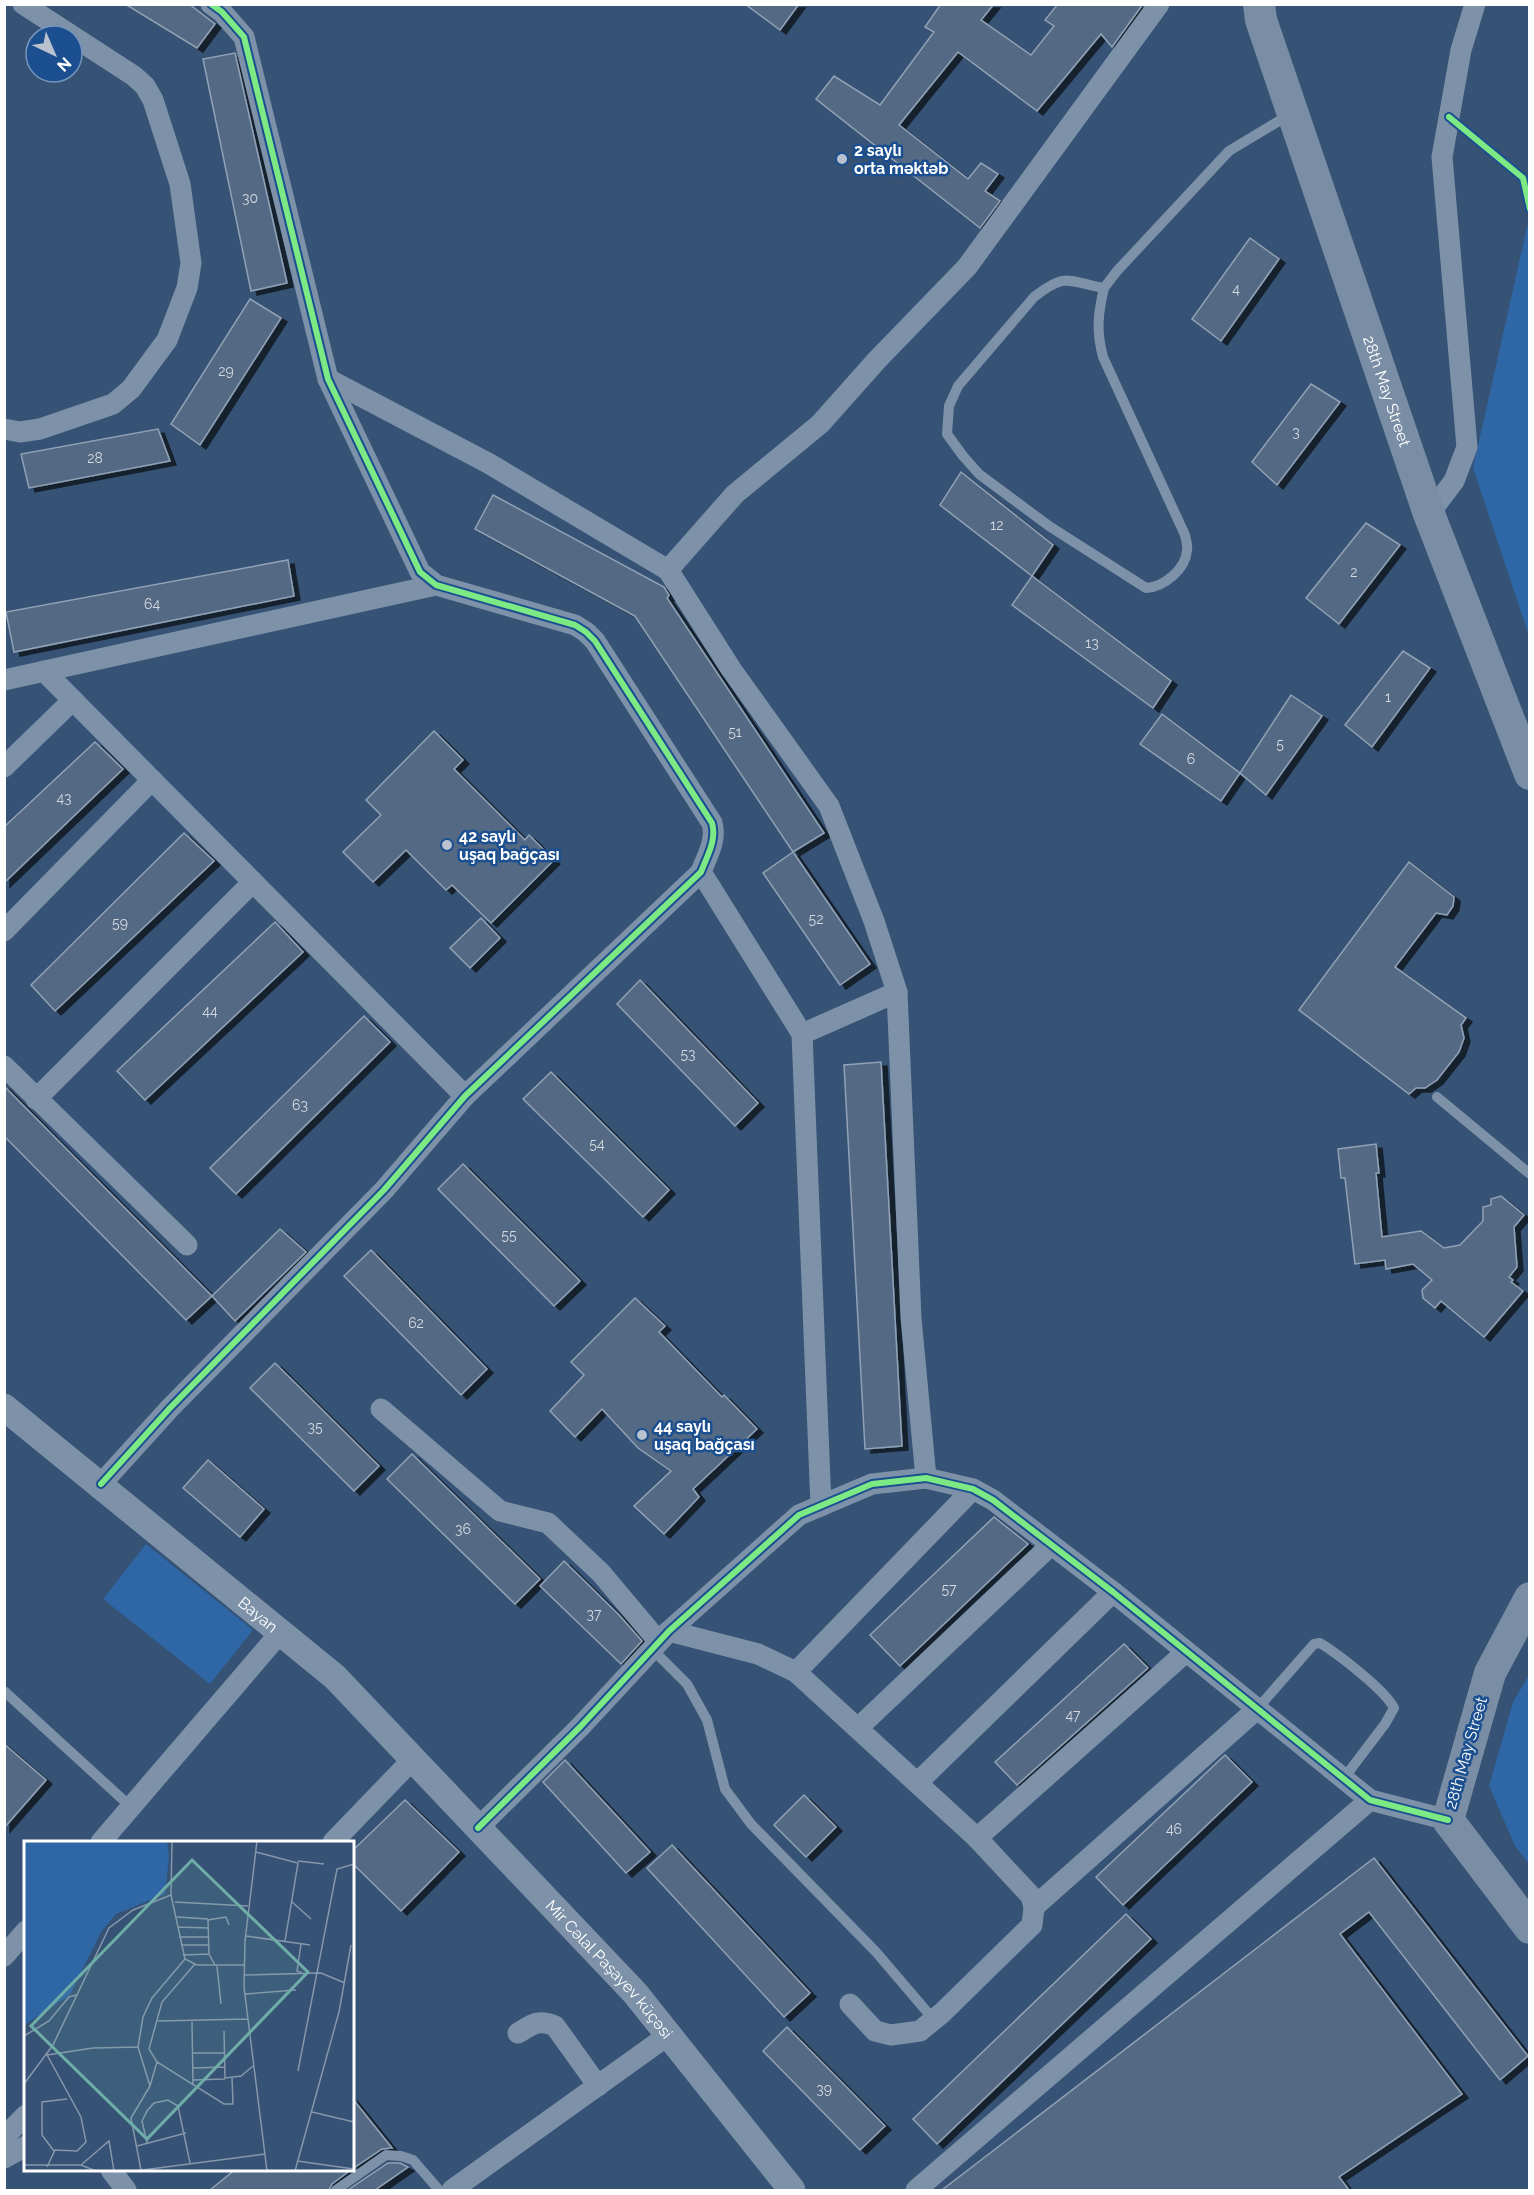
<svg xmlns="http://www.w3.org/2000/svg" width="1534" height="2195" font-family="Raleway,sans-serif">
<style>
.green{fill:#2f66a5}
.building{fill:#526984;stroke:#92a2b6;stroke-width:1.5;filter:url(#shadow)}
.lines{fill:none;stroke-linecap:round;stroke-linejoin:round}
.service{stroke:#7d92a8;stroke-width:10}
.minor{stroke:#7d92a8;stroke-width:21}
.tertiary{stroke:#7d92a8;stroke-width:27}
.secondary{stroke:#798da4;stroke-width:32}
.cycleway-casing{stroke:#1b4f8f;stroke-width:10}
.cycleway{stroke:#7ce984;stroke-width:6}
.poi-dot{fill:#b9c2ce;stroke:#1b4f8f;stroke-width:2}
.labels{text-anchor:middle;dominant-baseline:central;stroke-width:5;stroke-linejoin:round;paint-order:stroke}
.number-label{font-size:14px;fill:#d4dae0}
.poi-label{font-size:16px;font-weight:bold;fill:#fff;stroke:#1b4f8f;text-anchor:start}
.street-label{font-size:16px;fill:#fff;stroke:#1b4f8f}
.inset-road{fill:none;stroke:#8697ac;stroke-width:1.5}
.view{fill:#6fada8;fill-opacity:0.15;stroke:#6fada8;stroke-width:3}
.inset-edge{fill:none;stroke:#fff;stroke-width:3}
</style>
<defs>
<filter id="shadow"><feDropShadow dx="6" dy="4" stdDeviation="0" flood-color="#0009"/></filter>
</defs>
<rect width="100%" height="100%" fill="#365274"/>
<g class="green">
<polygon points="1529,218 1529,636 1473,468"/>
<polygon points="146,1544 253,1630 210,1684 103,1599"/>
<polygon points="1529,1675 1529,1864 1515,1846 1489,1786 1513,1702"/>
</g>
<g class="building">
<polygon points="125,4 189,4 215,24 197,48"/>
<polygon points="745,4 799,4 780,30"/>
<polygon points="941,4 994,4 981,20 1031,55 1054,26 1045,20 1058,4 1143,4 1112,47 1101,34 1037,111 958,52 899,125 968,179 981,163 998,174 985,191 1000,201 980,228 816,99 834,76 880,105 934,32 925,27"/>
<polygon points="235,53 287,283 251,291 203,59"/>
<polygon points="1250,238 1279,259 1221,341 1192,319"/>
<polygon points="250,299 281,318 200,445 171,424"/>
<polygon points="1311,384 1340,402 1277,485 1252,462"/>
<polygon points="158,429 170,461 29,488 21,454"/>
<polygon points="961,472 1053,545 1032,576 940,505"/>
<polygon points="493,495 664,587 669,595 667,598 824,833 793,852 635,616 475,529"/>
<polygon points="1366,523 1400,545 1339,624 1306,598"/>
<polygon points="288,560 294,596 14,652 6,612"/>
<polygon points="1032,576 1171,681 1153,708 1012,605"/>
<polygon points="1403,651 1430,668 1372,747 1345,725"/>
<polygon points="1291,695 1322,716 1266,795 1240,773"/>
<polygon points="1162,714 1240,773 1221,801 1140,744"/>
<polygon points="434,731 463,760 454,769 525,840 529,835 554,860 491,923 452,885 446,890 406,850 373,882 343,852 381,815 366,800"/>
<polygon points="95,742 123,769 4,883 4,827"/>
<polygon points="184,833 214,861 55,1011 31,985"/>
<polygon points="793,852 870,964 840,985 763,873"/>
<polygon points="1409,862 1454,897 1453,906 1447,915 1436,913 1395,967 1466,1018 1461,1025 1464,1038 1459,1052 1437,1080 1425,1088 1416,1088 1409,1094 1299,1010"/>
<polygon points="481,918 500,938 470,968 450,948"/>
<polygon points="275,922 303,952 145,1100 117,1071"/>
<polygon points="640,980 758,1103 735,1126 617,1004"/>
<polygon points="364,1016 390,1042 236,1194 210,1168"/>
<polygon points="881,1062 902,1446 865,1449 844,1065"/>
<polygon points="551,1072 669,1190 643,1217 523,1099"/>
<polygon points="4,1086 212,1296 186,1320 4,1136"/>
<polygon points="1376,1144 1379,1173 1376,1173 1382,1237 1421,1231 1444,1248 1460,1245 1483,1221 1483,1207 1491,1205 1491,1199 1501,1196 1524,1215 1514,1227 1517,1267 1509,1277 1513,1280 1511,1282 1523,1291 1484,1337 1441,1301 1435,1308 1423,1298 1422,1290 1432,1280 1413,1264 1386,1269 1385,1260 1355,1264 1345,1178 1341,1178 1338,1149"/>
<polygon points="463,1164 580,1281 554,1306 438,1189"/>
<polygon points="280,1229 306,1252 235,1321 212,1296"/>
<polygon points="371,1250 487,1369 461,1395 344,1276"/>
<polygon points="635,1298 665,1326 659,1332 722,1397 724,1395 757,1429 693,1489 699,1497 664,1534 634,1506 671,1471 638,1448 602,1409 575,1437 550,1411 584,1375 571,1362"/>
<polygon points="275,1363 379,1466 354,1491 250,1388"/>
<polygon points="412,1454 540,1579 515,1604 387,1479"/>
<polygon points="208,1460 264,1509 240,1537 183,1488"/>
<polygon points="994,1517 1028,1544 900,1666 870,1635"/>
<polygon points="564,1561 619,1615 642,1641 621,1664 540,1586"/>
<polygon points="1124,1644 1148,1668 1017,1785 995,1762"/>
<polygon points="4,1744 46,1780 4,1828"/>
<polygon points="1225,1755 1252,1782 1123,1905 1096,1877"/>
<polygon points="565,1760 650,1852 626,1873 543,1782"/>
<polygon points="804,1795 836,1827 806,1857 774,1825"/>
<polygon points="405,1800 459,1852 401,1911 352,1863 352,1851"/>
<polygon points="672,1845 810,1993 784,2017 647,1868"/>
<polygon points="1374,1858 1528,2056 1500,2080 1369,1912 1340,1934 1462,2094 1339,2177 1349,2190 942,2190"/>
<polygon points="1126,1914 1151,1939 937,2144 913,2119"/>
<polygon points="787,2027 885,2126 860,2150 763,2051"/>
<polygon points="352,2098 392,2148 382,2149 352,2169"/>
<polygon points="388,2163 400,2163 408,2167 375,2190 348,2190"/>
<polygon points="236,2169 352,2169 332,2184 329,2190 210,2190"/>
</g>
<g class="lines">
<g class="service">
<path d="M1104 288C1098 314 1096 330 1103 357L1185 535C1186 540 1188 545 1187 550 1186 569 1164 587 1146 588L1049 526 979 474 963 456 947 434 949 406 958 386 1034 297C1067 271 1068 282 1104 288L1117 271 1229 151 1289 115"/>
<polyline points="1437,1097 1530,1174"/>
<polyline points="652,1649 687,1684 707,1720 725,1789 751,1824 876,1952 934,2020"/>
<polyline points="4,1691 131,1807"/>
<path d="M1257 1709 1314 1644 1320 1643C1338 1654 1385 1690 1394 1708L1385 1724 1344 1778"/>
<polyline points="336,2190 386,2155 401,2156 413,2160 439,2190"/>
</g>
<g class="minor">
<polyline points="328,379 488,463 668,570 731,669 829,806 874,921 897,992 911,1318 926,1478"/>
<polyline points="4,429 20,432 40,429 113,404 131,389 167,340 187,288 191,263 180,184 153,100 145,86 134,76 23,4"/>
<polyline points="1429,514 1454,481 1467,447 1442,157 1461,50 1475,4"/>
<polyline points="668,570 735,494 820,424 877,360 967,267 1159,4"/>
<polyline points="44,671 465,1096"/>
<polyline points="4,680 436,585"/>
<polyline points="4,767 73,700"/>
<polyline points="701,872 802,1034 821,1506"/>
<polyline points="4,931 152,780"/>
<polyline points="802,1034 897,992"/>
<polyline points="4,1066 187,1245"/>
<polyline points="36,1099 253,882"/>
<polyline points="381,1409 500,1511 548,1523 601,1573 659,1642"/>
<path d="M101 1484 170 1408 384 1190 465 1096 701 872C707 856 717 840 712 823L595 641 586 632 575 625 436 585 420 572 328 379 244 37 222 12 211 4"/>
<polyline points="669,1631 758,1654 796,1672 977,1838 1031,1896 1034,1907 1032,1925 942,2013 920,2031 891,2035 875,2031 850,2004"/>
<polyline points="796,1672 973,1489"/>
<polyline points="858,1728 1051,1545"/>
<polyline points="917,1783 1113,1592"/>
<polyline points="478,1828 580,1727 669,1631 799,1515 872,1484 926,1478 973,1489 993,1500 1113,1592 1370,1800 1448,1820"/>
<polyline points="977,1838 1186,1652"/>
<polyline points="101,1842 280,1633"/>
<polyline points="333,1842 413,1759"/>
<polyline points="1034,1907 1257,1709"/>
<polyline points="4,1956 26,1931"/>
<path d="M518 2033C533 2024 538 2019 555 2026L598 2086"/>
<polyline points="4,2137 26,2115"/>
<polyline points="4,2158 26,2146"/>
<polyline points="111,2170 126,2190"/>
<polyline points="452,2190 667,2036"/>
<polyline points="916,2190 1370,1800"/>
</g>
<path class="tertiary" id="s1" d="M4 1407 335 1677 635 1993 792 2190"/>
<g class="secondary">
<path id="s2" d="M1259 4 1261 20 1429 514 1530 774"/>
<polyline points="1530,1598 1490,1673 1448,1820 1530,1928"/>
</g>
<defs>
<g id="cycleway">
<polyline points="1449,117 1523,178 1530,209"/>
<path d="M101 1484 170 1408 384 1190 465 1096 701 872C707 856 717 840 712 823L595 641 586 632 575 625 436 585 420 572 328 379 244 37 222 12 211 4"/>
<polyline points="478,1828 580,1727 669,1631 799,1515 872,1484 926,1478 973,1489 993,1500 1113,1592 1370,1800 1448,1820"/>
</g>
</defs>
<use href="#cycleway" class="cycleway-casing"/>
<use href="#cycleway" class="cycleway"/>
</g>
<g class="poi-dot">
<circle cx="842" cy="159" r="6"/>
<circle cx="447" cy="845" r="6"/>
<circle cx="642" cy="1435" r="6"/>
</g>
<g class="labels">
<g class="number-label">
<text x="250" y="198">30</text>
<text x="1236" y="289">4</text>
<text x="226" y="371">29</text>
<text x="1296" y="432">3</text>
<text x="95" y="458">28</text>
<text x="997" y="525">12</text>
<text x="1354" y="572">2</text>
<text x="152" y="604">64</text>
<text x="1092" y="643">13</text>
<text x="1388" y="697">1</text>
<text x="735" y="732">51</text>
<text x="1280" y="744">5</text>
<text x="1191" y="759">6</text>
<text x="64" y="798">43</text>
<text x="816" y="919">52</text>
<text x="120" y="923">59</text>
<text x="210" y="1011">44</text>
<text x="688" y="1054">53</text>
<text x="300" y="1105">63</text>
<text x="597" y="1144">54</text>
<text x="509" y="1235">55</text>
<text x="416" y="1323">62</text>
<text x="315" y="1427">35</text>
<text x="463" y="1529">36</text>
<text x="949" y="1589">57</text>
<text x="594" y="1614">37</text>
<text x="1073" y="1715">47</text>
<text x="1174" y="1829">46</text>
<text x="824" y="2089">39</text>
</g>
<g class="poi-label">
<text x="854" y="150">2 saylı<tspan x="854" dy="18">orta məktəb</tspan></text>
<text x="459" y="836">42 saylı<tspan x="459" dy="18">uşaq bağçası</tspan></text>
<text x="654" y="1426">44 saylı<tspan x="654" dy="18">uşaq bağçası</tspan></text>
</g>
<g class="street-label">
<text stroke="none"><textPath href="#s2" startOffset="408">28th May Street</textPath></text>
<text stroke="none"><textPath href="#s1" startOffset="328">Bayan</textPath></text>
<text transform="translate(1466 1753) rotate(-74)">28th May Street</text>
<text stroke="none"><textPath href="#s1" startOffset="828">Mir Cəlal Paşayev küçəsi</textPath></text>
</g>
</g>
<g transform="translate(24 1841)">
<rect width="330" height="330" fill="#365274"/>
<path d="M0 0H143L145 15 141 53 92 73 77 91 46 154 0 184Z" fill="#2f66a5"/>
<path class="inset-road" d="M233 0 221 100 220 146 243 330M232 11 274 22 261 100M274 20 300 23M147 54 161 118 173 124H221M151 61 224 65M268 61 287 78M153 76 184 78M154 86 184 87M222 95 286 104M155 96H184M277 103 273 130 282 134M157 104H185M159 114 185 113M171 123 138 161 125 208 133 221 200 263H209L208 236M191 124 185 113 184 79 202 76 205 84M193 125 197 163M221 134 297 132 321 142M221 153 272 149M134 180 224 178M168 181 169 243M200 190 201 237 217 235 229 225M0 195 25 180 45 156 52 154M330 211V238M22 212 57 276 62 301 53 310 31 309 23 326M168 212H201M23 214 69 207 114 206M169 227 201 226M274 230 313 28 330 23M169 239 201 238M0 243 29 204 85 87 109 69 147 54 148 0M126 245 114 206 119 176 128 157 161 118M288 271 330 281M123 302 118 280 123 270 130 262 144 259 154 265 166 322M113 305 162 292M30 310 18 294V261L43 258M273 320 330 328M0 324H57L72 330M57 324 85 300 90 330M117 329 107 277 126 245 133 221M111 330 241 313M271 330 315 171 327 104"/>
<path class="view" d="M168 19 284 131 123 298 7 185Z"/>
<rect width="330" height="330" class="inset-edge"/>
</g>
<rect width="1534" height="2195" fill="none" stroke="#ffffff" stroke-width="12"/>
<g transform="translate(54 54) rotate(136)"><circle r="28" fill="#1b4f8f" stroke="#7695bc" stroke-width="1.5"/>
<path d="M0-4.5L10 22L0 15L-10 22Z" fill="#b9c2ce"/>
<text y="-9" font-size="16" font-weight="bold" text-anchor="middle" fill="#ffffff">N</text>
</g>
</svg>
